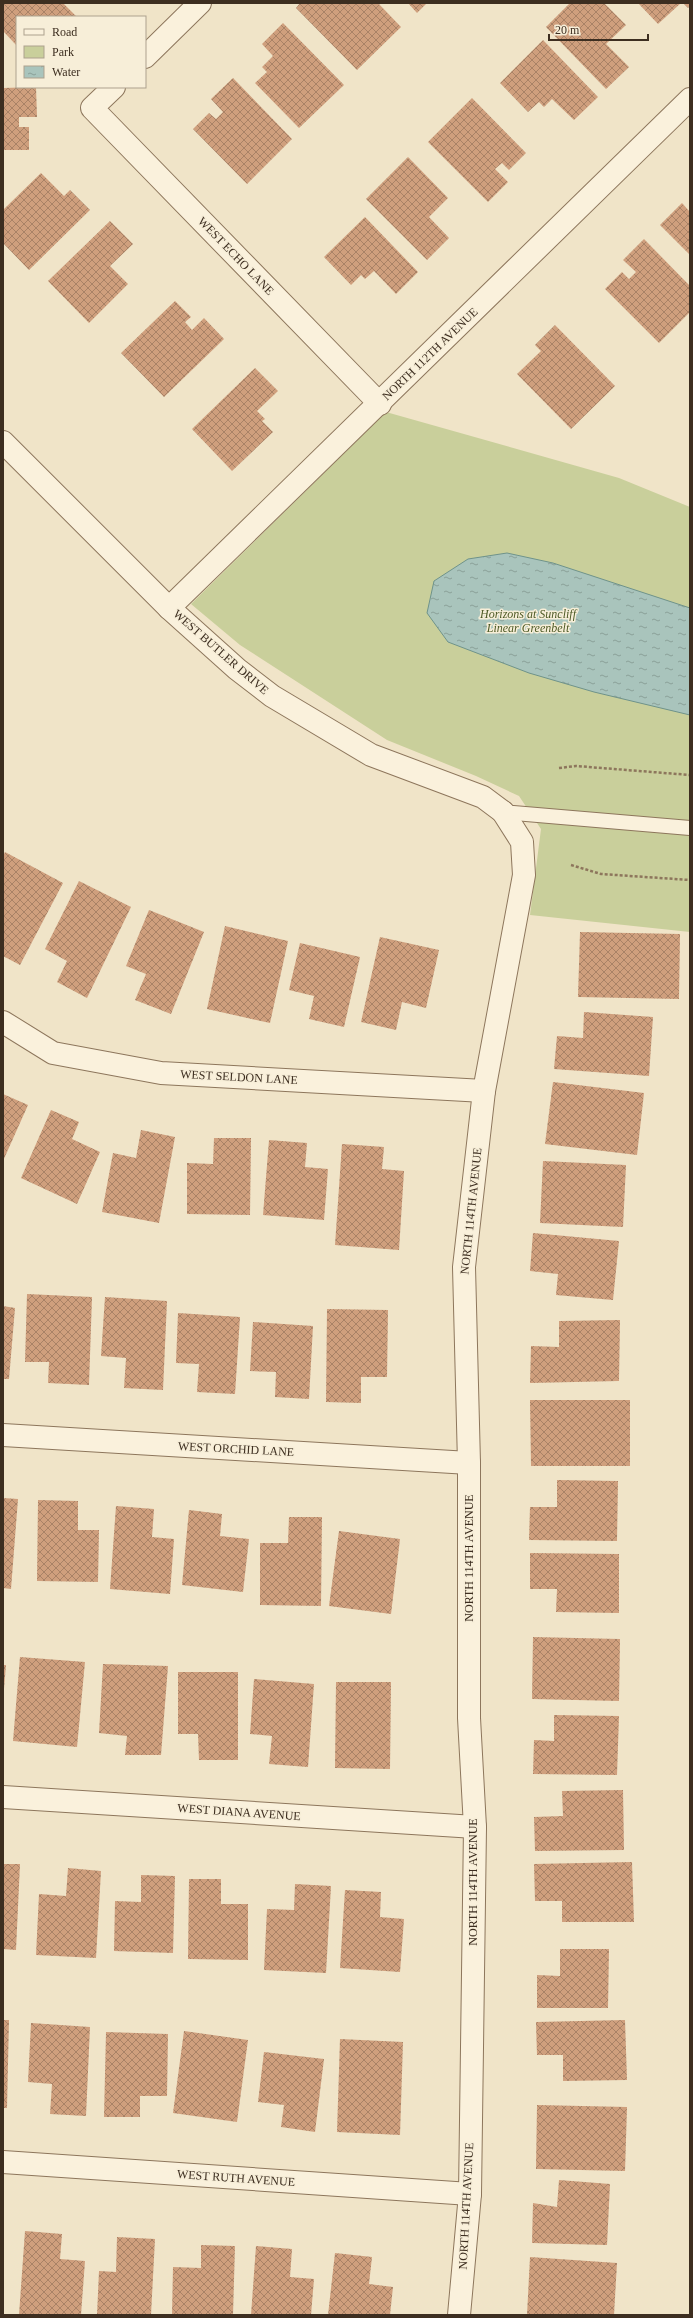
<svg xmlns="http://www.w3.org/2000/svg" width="693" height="2318" font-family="Georgia,serif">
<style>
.green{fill:#c9cf9b}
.water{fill:url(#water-ripples);stroke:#6f938a}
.building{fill:url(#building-cross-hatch)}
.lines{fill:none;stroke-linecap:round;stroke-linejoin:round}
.service-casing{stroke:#8d765c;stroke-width:16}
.minor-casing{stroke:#8d765c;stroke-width:24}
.tertiary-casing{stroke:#8d765c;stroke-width:24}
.path{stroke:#8d765c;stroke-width:2.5;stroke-dasharray:3 2;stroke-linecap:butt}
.service{stroke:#faf1dc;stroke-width:14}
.minor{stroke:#faf1dc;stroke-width:22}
.tertiary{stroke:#faf1dc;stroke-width:22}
.labels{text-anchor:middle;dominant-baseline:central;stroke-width:3;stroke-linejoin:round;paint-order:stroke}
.street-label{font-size:12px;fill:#3d2e20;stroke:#f7eed8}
.park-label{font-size:12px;font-style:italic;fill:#4d5a26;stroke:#f7eed8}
</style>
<defs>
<pattern id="water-ripples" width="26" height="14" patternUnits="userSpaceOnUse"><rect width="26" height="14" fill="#a9c4bc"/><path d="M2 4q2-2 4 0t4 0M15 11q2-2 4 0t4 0" fill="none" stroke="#8ba098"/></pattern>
<pattern id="building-cross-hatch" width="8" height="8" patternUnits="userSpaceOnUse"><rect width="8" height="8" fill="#cf9f7d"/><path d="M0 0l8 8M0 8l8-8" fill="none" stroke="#a98266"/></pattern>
</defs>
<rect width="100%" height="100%" fill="#f0e4c8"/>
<polygon class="green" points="386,412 619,478 690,507 690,932 530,915 541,829 519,796 476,776 387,740 240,645 191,604"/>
<polygon class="water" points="507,553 553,563 690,608 690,715 594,692 529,673 448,642 427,613 434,581 468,559"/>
<g class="building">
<polygon points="3,3 63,3 77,17 17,17 17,46 3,31"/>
<polygon points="300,3 378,3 401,27 357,70 296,8"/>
<polygon points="408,3 427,3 417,13"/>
<polygon points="570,3 604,3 626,25 606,44 629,67 606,89 546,27"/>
<polygon points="638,3 681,3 658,24"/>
<polygon points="683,3 690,3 690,6 688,8"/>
<polygon points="283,23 344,85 299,128 255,83 267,72 262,67 273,56 262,44"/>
<polygon points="543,40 598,97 574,120 552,99 544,107 539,102 528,112 500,83"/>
<polygon points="233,78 292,139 247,184 193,129 209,113 216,119 223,112 211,99"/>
<polygon points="36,87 37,117 19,117 19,127 29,127 29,150 3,150 3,88"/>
<polygon points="472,98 526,153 509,170 502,163 495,169 508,182 488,202 428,142"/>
<polygon points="408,157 448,198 429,217 449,238 427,260 366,199"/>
<polygon points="41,173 64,196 70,190 90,210 29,270 3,243 3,210"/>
<polygon points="682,203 690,212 690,255 660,225"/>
<polygon points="365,217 418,272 396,294 374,271 365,279 361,275 351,285 324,257"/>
<polygon points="110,221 133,244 110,266 128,284 89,323 48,281"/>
<polygon points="644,239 690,286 690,312 659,343 605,289 622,272 629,279 636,272 623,260"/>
<polygon points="175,301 191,317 185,322 192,330 204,318 224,339 164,397 121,353"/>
<polygon points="555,325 615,386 571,429 517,374 541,351 535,345"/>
<polygon points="255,368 278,391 257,411 265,419 262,421 273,432 232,471 192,429"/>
<polygon points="5,852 63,883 20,965 3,956 3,856"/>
<polygon points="79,881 131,907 87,998 57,982 67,961 45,949"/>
<polygon points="149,910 204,932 171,1014 135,1000 146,974 126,966"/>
<polygon points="225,926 288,941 270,1023 207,1009"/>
<polygon points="580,932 680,934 679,999 578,997"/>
<polygon points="380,937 439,950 426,1008 402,1002 396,1030 361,1022"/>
<polygon points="300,943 360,957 344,1027 309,1019 314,996 289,990"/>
<polygon points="584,1012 653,1017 649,1076 554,1069 557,1036 583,1038"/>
<polygon points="553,1082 644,1093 637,1155 545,1144"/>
<polygon points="3,1094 28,1105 3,1161"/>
<polygon points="51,1110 79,1122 72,1139 100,1152 77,1204 21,1178"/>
<polygon points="141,1130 175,1137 159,1223 102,1212 113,1153 136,1158"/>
<polygon points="214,1138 251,1138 250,1215 187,1214 187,1163 213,1164"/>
<polygon points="269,1140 307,1143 305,1167 328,1169 324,1220 263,1215"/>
<polygon points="342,1144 384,1147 382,1169 404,1171 399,1250 335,1245"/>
<polygon points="543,1161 626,1165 623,1227 540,1223"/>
<polygon points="533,1233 619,1241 613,1300 556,1295 558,1274 530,1271"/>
<polygon points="27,1294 92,1297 89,1385 48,1383 49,1362 25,1362"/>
<polygon points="105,1297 167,1301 163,1390 124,1388 126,1358 101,1356"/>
<polygon points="3,1306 15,1308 9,1379 3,1379"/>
<polygon points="327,1309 388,1310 387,1377 361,1377 361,1403 326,1402"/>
<polygon points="178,1313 240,1317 235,1394 197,1392 199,1364 176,1363"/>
<polygon points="620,1320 619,1381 530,1383 531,1346 559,1347 559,1321"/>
<polygon points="253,1322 313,1326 309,1399 275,1397 276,1372 250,1371"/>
<polygon points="530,1400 630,1400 630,1466 531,1466"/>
<polygon points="557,1480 618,1481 617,1541 529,1540 530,1507 557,1507"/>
<polygon points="3,1498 18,1499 11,1589 3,1588"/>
<polygon points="38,1500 78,1501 78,1530 99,1530 98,1582 37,1581"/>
<polygon points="116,1506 154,1509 152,1537 174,1539 170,1594 110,1589"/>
<polygon points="189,1510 222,1514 220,1536 249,1539 243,1592 182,1585"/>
<polygon points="289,1517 322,1517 321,1606 260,1605 260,1543 288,1543"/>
<polygon points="339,1531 400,1539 391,1614 329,1606"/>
<polygon points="530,1553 619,1554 619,1613 556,1612 557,1589 530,1589"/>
<polygon points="533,1637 620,1639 619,1701 532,1699"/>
<polygon points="20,1657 85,1662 77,1747 13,1741"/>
<polygon points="103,1664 168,1666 161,1755 125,1755 127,1736 99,1733"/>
<polygon points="3,1665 6,1665 4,1689 3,1689"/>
<polygon points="178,1672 238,1672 238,1760 199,1760 198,1734 178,1734"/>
<polygon points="254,1679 314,1684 308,1767 269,1764 272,1736 250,1734"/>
<polygon points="336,1682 391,1682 390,1769 335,1768"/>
<polygon points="554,1715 619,1716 617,1775 533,1774 534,1740 554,1741"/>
<polygon points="623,1790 624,1850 535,1851 534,1817 563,1816 562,1791"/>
<polygon points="632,1862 634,1922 562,1922 562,1901 535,1901 534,1864"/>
<polygon points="3,1864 20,1864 16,1950 3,1949"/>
<polygon points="68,1868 101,1871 96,1958 36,1955 39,1894 66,1896"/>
<polygon points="141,1875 175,1876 173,1953 114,1951 115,1901 141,1902"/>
<polygon points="189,1879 221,1879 221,1904 248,1904 248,1960 188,1959"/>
<polygon points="295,1884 331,1886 326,1973 264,1970 267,1909 294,1910"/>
<polygon points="345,1890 381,1892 380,1917 404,1919 400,1972 340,1968"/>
<polygon points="560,1949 609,1949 608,2008 537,2008 537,1975 560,1976"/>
<polygon points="3,2020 9,2020 7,2108 3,2108"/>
<polygon points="625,2020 627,2080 563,2081 563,2055 537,2055 536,2022"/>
<polygon points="31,2023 90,2027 86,2116 50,2114 52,2084 28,2082"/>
<polygon points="184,2031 248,2040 237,2122 173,2113"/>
<polygon points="106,2032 168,2034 167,2096 140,2096 140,2117 104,2117"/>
<polygon points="340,2039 403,2042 400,2135 337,2132"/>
<polygon points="264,2052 324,2059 315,2132 281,2127 284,2105 258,2102"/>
<polygon points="537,2105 627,2107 625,2171 536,2169"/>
<polygon points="559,2180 610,2184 607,2245 532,2243 533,2203 557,2207"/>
<polygon points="25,2231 62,2234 60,2259 85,2261 81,2315 19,2315"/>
<polygon points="117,2237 155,2239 151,2315 97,2315 99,2271 116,2272"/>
<polygon points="201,2245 235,2246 233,2315 172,2315 173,2267 201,2268"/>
<polygon points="256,2246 292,2249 290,2277 314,2279 311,2315 251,2315"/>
<polygon points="335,2253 372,2257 369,2284 393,2287 390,2315 328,2315"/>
<polygon points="530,2257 617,2263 614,2315 527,2315"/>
</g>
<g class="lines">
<defs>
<polyline id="service" points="503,812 690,828"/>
<g id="minor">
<polyline points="145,57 200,3"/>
<polyline points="114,87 92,108 380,404"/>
<polyline points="169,608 690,99"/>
<polyline points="3,1022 53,1053 161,1073 484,1091"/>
<polyline points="3,1435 469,1463"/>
<polyline points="3,1797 475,1827"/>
<polyline points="3,2162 470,2194"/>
<polyline points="459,2315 470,2194 475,1827 469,1718 469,1463 464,1267 484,1091 524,875 522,842 503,812"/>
</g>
<polyline id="tertiary" points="3,442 169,608 237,669 272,696 371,755 483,797 503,812"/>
</defs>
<use href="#service" class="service-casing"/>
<use href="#minor" class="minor-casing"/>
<use href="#tertiary" class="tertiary-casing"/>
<g class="path">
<polyline points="559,768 576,766 690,775"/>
<polyline points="571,865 601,874 690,880"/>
</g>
<use href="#service" class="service"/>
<use href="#minor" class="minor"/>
<use href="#tertiary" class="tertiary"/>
</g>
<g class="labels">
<g class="street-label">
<text transform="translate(236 256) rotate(46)">WEST ECHO LANE</text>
<text transform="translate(430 354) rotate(-44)">NORTH 112TH AVENUE</text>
<text transform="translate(221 652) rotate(41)">WEST BUTLER DRIVE</text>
<text transform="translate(239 1077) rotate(3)">WEST SELDON LANE</text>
<text transform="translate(471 1211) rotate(-84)">NORTH 114TH AVENUE</text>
<text transform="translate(236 1449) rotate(3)">WEST ORCHID LANE</text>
<text transform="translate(469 1558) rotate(-90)">NORTH 114TH AVENUE</text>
<text transform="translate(239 1812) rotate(4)">WEST DIANA AVENUE</text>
<text transform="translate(473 1882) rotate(-90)">NORTH 114TH AVENUE</text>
<text transform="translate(236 2178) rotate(4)">WEST RUTH AVENUE</text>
<text transform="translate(466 2206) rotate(-87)">NORTH 114TH AVENUE</text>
</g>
<g class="park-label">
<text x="528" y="614">Horizons at Suncliff<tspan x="528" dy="14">Linear Greenbelt</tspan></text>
</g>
</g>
<rect width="693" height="2318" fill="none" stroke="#3d2e20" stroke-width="8"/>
<rect x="16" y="16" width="130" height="72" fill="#f7eed8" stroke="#ada18e"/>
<rect x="24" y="29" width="20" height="6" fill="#faf1dc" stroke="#ada18e"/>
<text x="52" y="36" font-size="12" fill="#3d2e20">Road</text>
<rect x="24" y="46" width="20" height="12" fill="#c9cf9b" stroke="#ada18e"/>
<text x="52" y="56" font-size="12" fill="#3d2e20">Park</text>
<rect x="24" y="66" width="20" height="12" fill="url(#water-ripples)" stroke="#ada18e"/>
<text x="52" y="76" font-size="12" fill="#3d2e20">Water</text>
<path d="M549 34v6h99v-6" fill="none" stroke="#3d2e20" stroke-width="2"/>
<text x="555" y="34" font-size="12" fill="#3d2e20" stroke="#f7eed8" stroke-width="3" paint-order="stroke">20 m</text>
</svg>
